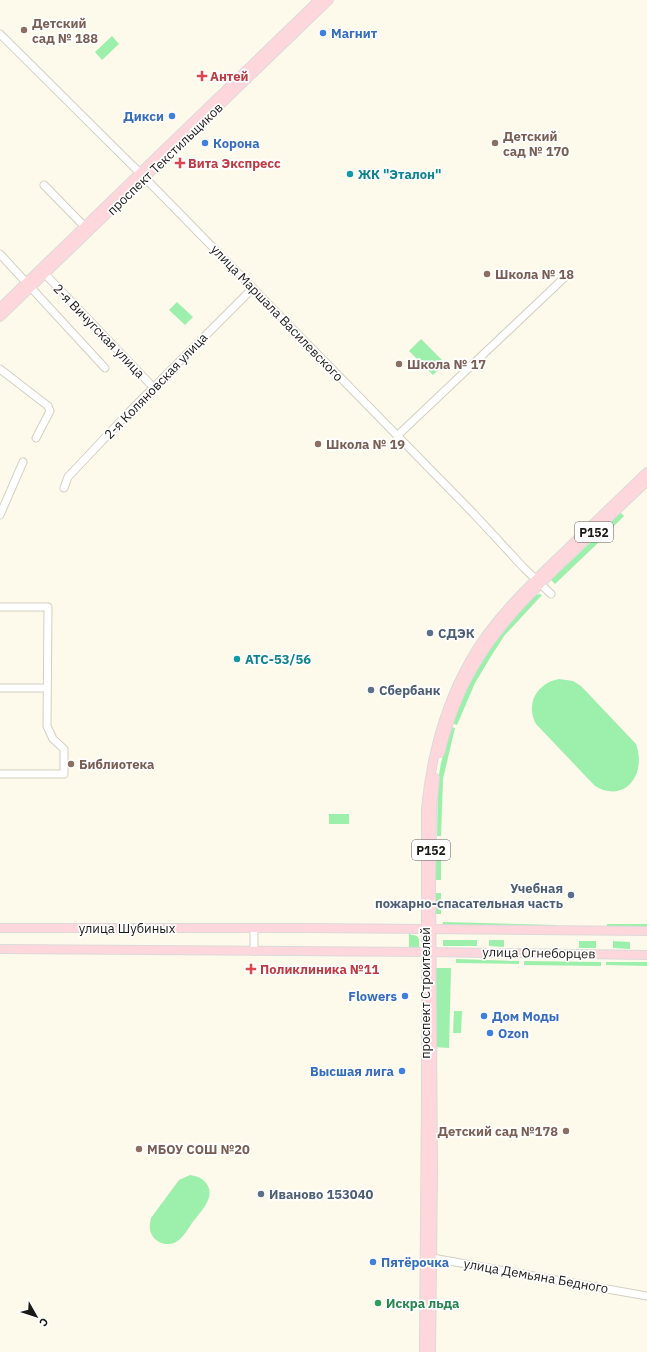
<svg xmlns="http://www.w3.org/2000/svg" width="647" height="1352" font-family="'IBM Plex Sans',sans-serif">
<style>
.green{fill:#9defac}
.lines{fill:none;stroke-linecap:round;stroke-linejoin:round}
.minor-casing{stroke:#d3d0c1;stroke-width:9}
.major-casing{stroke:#dbdada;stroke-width:10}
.minor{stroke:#fff;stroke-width:7}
.major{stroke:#fed7dc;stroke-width:8}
.education-dot{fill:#8d6e63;stroke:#fff;stroke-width:1.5}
.shop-dot{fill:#3f7fe0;stroke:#fff;stroke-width:1.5}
.health-dot{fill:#e0444e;stroke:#fff;stroke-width:1.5}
.culture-dot{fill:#0f9aa8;stroke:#fff;stroke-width:1.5}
.service-dot{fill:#5c6f8a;stroke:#fff;stroke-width:1.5}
.leisure-dot{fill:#2e9e5b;stroke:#fff;stroke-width:1.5}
.labels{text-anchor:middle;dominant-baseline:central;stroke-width:3.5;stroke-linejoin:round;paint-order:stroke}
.shield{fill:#fff;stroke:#5f5f5b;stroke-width:1}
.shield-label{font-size:12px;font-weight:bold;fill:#1b1a15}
.education-label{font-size:13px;font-weight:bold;fill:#785e54;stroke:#fff;text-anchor:start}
.shop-label{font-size:13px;font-weight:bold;fill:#366cbe;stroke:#fff;text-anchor:start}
.health-label{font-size:13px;font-weight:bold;fill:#be3a42;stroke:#fff;text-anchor:start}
.street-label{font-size:13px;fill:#1b1a15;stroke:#fff}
.culture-label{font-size:13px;font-weight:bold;fill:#0d838f;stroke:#fff;text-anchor:start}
.service-label{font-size:13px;font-weight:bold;fill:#4e5e75;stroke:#fff;text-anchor:start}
.leisure-label{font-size:13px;font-weight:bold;fill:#27864d;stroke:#fff;text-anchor:start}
</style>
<rect width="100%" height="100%" fill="#fdf9eb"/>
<g class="green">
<polygon points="112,36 119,44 102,60 95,52"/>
<polygon points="177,302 193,317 185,325 169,310"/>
<polygon points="421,339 445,363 433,375 409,351"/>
<polygon points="620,512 624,516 602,538 598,534"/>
<polygon points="592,541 598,543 555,584 551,580"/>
<path d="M539 594 542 595 504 636 490 658 475 683 457 725 452 723C463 695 475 668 493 644 499 634 507 626 514 617 521 610 529 597 539 594Z"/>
<path d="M559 679 573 681 581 686 636 744C647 774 625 804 595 786L536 724C525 704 537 683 559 679Z"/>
<polygon points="451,727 455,728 443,779 441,836 437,836 438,781 441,763"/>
<rect x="329" y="814" width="20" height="10"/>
<polygon points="436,843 441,843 441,880 435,880"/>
<polygon points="435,893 441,893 441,914 434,914"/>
<polygon points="443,922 555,925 555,929 442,927"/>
<rect x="607" y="924" width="40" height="4"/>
<polygon points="409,934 417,936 419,939 419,947 417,951 409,952"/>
<rect x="443" y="940" width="34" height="6"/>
<polygon points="489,940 504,940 504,947 489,946"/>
<rect x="579" y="941" width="17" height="7"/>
<polygon points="613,941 630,942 630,949 613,948"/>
<polygon points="456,959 519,961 519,964 456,963"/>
<polygon points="524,961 601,962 601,966 524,965"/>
<polygon points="606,962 647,962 647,966 606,965"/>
<polygon points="435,968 451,968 449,1048 434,1047"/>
<polygon points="454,1011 462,1011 461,1033 453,1033"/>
<path d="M190 1175C197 1176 202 1178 206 1183 217 1197 200 1212 192 1223 188 1229 183 1238 176 1242 169 1246 159 1244 154 1238 149 1232 149 1225 151 1218L179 1180Z"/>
</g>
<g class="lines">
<defs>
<g id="minor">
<polyline points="0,34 145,178 473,513 523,567 551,594"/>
<polyline points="44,185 85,227"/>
<polyline points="0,254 105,368"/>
<polyline points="45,274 153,387"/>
<polyline points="0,369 48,406 50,411 36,438"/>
<polyline points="397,436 565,277"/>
<polyline points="64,488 68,477 133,408 253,288"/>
<polyline points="0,515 23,462"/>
<polyline points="0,607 48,607 47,726 53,739 64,749 64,774 0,774"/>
<polyline points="0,688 46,688"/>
<polyline points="254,951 254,928"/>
<polyline points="427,1257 647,1296"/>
</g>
<g id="major">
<polyline points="0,308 319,0"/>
<polyline points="0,317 329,0"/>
<path d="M440 753C448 721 460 688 478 660 503 619 538 586 572 553 597 529 622 505 647 481"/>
<polyline points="0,928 310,928 647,931"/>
<polyline points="0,949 425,952 647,955"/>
<path d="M424 1352 426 1092V809C431 757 444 706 471 659 495 617 532 583 566 550 593 524 620 498 647 472"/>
<polyline points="431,1352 433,1173 431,884 432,808 435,778"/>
</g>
</defs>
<use href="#minor" class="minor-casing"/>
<use href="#major" class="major-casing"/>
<use href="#minor" class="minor"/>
<use href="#major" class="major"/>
</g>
<g class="education-dot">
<circle cx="24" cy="30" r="4"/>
<circle cx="495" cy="143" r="4"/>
<circle cx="487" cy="274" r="4"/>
<circle cx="399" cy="364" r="4"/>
<circle cx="318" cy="444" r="4"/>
<circle cx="71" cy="764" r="4"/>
<circle cx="566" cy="1131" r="4"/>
<circle cx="139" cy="1149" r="4"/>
</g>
<g class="shop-dot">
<circle cx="323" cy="33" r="4"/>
<circle cx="172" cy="116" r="4"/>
<circle cx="205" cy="143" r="4"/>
<circle cx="405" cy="996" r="4"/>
<circle cx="484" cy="1016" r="4"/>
<circle cx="490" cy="1033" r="4"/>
<circle cx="402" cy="1071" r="4"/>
<circle cx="373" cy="1262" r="4"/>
</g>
<g class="health-dot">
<path d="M200 70h4v4h4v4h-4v4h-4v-4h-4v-4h4z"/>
<path d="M178 157h4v4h4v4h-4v4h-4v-4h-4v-4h4z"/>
<path d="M249 963h4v4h4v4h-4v4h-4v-4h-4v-4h4z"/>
</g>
<g class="culture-dot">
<circle cx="350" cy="174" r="4"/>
<circle cx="237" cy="659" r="4"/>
</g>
<g class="service-dot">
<circle cx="430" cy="633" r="4"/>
<circle cx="371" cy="690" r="4"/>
<circle cx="571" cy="895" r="4"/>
<circle cx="261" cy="1194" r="4"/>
</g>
<circle class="leisure-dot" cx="378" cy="1303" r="4"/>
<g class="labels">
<g class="shield">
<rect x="575" y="522" width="38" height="20" rx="3"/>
<rect x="412" y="840" width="38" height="20" rx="3"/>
</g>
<g class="shield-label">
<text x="594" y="532">Р152</text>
<text x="431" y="850">Р152</text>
</g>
<g class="education-label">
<text x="32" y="23">Детский<tspan x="32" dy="15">сад № 188</tspan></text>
<text x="503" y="136">Детский<tspan x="503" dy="15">сад № 170</tspan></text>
<text x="495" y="274">Школа № 18</text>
<text x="407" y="364">Школа № 17</text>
<text x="326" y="444">Школа № 19</text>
<text x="79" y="764">Библиотека</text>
<text x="558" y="1131" text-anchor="end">Детский сад №178</text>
<text x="147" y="1149">МБОУ СОШ №20</text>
</g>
<g class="shop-label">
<text x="331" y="33">Магнит</text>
<text x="164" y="116" text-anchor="end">Дикси</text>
<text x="213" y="143">Корона</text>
<text x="397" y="996" text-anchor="end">Flowers</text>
<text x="492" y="1016">Дом Моды</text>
<text x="498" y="1033">Ozon</text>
<text x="394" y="1071" text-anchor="end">Высшая лига</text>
<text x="381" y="1262">Пятёрочка</text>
</g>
<g class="health-label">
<text x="210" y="76">Антей</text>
<text x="188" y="163">Вита Экспресс</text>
<text x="260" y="969">Поликлиника №11</text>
</g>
<g class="street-label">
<text transform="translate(165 159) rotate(-44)">проспект Текстильщиков</text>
<text transform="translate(277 313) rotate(46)">улица Маршала Василевского</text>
<text transform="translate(99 331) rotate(46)">2-я Вичугская улица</text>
<text transform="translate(156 386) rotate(-46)">2-я Коляновская улица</text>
<text x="127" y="928">улица Шубиных</text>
<text transform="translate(539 953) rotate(1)">улица Огнеборцев</text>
<text transform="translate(425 993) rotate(-90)">проспект Строителей</text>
<text transform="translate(536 1276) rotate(10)">улица Демьяна Бедного</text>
</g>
<g class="culture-label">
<text x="358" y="174">ЖК "Эталон"</text>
<text x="245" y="659">АТС-53/56</text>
</g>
<g class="service-label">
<text x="438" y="633">СДЭК</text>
<text x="379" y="690">Сбербанк</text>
<text x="563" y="888" text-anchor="end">Учебная<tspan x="563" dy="15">пожарно-спасательная часть</tspan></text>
<text x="269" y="1194">Иваново 153040</text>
</g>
<g class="leisure-label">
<text x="386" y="1303">Искра льда</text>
</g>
</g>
<g transform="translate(36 1316) rotate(129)" stroke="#ffffff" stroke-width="3" paint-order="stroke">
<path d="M0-3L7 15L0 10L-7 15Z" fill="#1b1a15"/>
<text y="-6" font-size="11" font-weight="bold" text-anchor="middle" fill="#1b1a15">С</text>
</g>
</svg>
